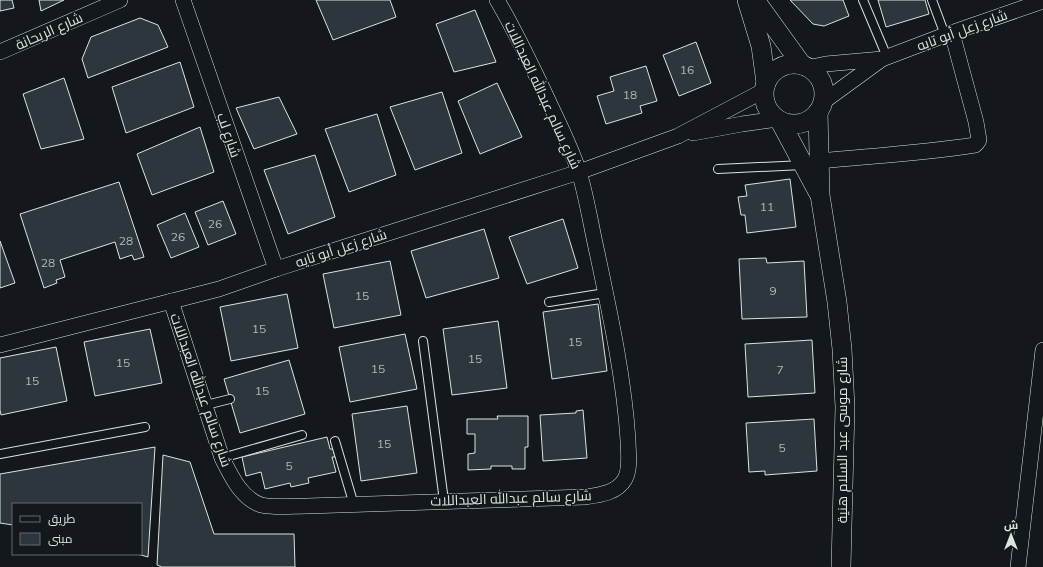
<svg xmlns="http://www.w3.org/2000/svg" width="1043" height="567" font-family="Mulish,Cairo,sans-serif">
<style>
.building{fill:#2c363c;stroke:#d8e6dc}
.lines{fill:none;stroke-linecap:round;stroke-linejoin:round}
.service-casing{stroke:#d8e6dc;stroke-width:10}
.minor-casing{stroke:#d8e6dc;stroke-width:16}
.tertiary-casing{stroke:#d8e6dc;stroke-width:20}
.service{stroke:#14181c;stroke-width:8}
.minor{stroke:#14181c;stroke-width:15}
.tertiary{stroke:#14181c;stroke-width:19}
.labels{text-anchor:middle;dominant-baseline:central;stroke-width:3;stroke-linejoin:round;paint-order:stroke}
.number-label{font-size:12px;fill:#adbab4}
.street-label{font-size:14px;fill:#d8e6dc;stroke:#14181c}
</style>
<rect width="100%" height="100%" fill="#14181c"/>
<g class="building">
<polygon points="0,0 12,0 14,8 0,11"/>
<polygon points="39,0 64,0 41,11"/>
<polygon points="316,0 390,0 396,17 333,40"/>
<polygon points="790,0 843,0 849,16 824,26 813,24"/>
<polygon points="878,0 925,0 929,14 886,27"/>
<polygon points="475,10 496,62 454,72 436,24"/>
<polygon points="140,18 158,25 168,47 88,78 82,59 91,37"/>
<polygon points="696,42 711,83 679,96 663,55"/>
<polygon points="180,62 194,107 126,133 112,87"/>
<polygon points="646,66 657,101 640,106 642,113 606,124 597,96 614,91 610,77"/>
<polygon points="64,78 84,139 41,149 23,94"/>
<polygon points="497,83 522,137 480,154 458,101"/>
<polygon points="442,92 462,153 415,170 390,107"/>
<polygon points="279,97 297,134 254,149 236,108"/>
<polygon points="377,114 396,175 349,192 325,129"/>
<polygon points="200,127 214,172 152,195 137,154"/>
<polygon points="315,155 335,217 288,234 264,170"/>
<polygon points="790,179 796,227 747,233 745,215 741,215 738,197 747,196 745,185"/>
<polygon points="119,182 144,257 134,260 132,255 120,259 115,242 60,260 65,277 56,280 57,283 44,288 20,214"/>
<polygon points="223,201 236,234 208,245 195,212"/>
<polygon points="185,213 199,247 171,258 157,225"/>
<polygon points="563,219 578,268 527,284 509,237"/>
<polygon points="484,229 499,278 426,298 411,251"/>
<polygon points="0,241 15,283 0,288"/>
<polygon points="766,258 767,263 804,261 807,317 742,319 739,259"/>
<polygon points="390,261 401,315 334,328 323,274"/>
<polygon points="287,294 298,348 231,361 220,307"/>
<polygon points="598,304 607,371 552,379 543,312"/>
<polygon points="498,321 507,388 452,395 443,329"/>
<polygon points="150,329 162,383 95,396 84,342"/>
<polygon points="405,334 417,389 350,402 339,347"/>
<polygon points="812,340 815,393 748,397 745,344"/>
<polygon points="56,347 67,401 1,415 0,410 0,358"/>
<polygon points="289,360 305,414 240,433 224,379"/>
<polygon points="407,406 417,473 361,481 352,414"/>
<polygon points="583,410 587,458 543,461 540,415 576,413 576,411"/>
<polygon points="497,416 528,416 528,447 525,447 525,469 512,469 512,466 491,466 491,469 468,470 468,454 475,453 475,434 467,434 467,419 498,419"/>
<polygon points="814,419 817,471 765,475 765,471 749,472 746,423"/>
<polygon points="327,437 330,449 333,449 335,457 332,457 336,472 308,478 309,483 291,487 290,483 265,489 261,472 246,476 242,457"/>
<polygon points="155,447 148,557 137,554 141,554 141,504 13,504 13,525 0,523 0,474"/>
<polygon points="163,455 190,462 214,534 294,534 295,567 162,567 157,565"/>
</g>
<g class="lines">
<defs>
<g id="service">
<polyline points="863,0 887,57"/>
<polyline points="932,0 945,35"/>
<polyline points="718,169 803,165"/>
<polyline points="549,302 605,293"/>
<polyline points="423,341 444,501"/>
<polyline points="206,405 230,399"/>
<polyline points="335,441 354,505"/>
<polyline points="0,454 145,427"/>
<polyline points="222,458 302,435"/>
</g>
<g id="minor">
<polyline points="183,0 276,269"/>
<polyline points="0,52 120,0"/>
<polyline points="807,68 826,64 882,59"/>
<polyline points="823,102 882,59 945,35 1043,1"/>
<polyline points="693,133 742,124 778,119"/>
<path d="M819 161C871 156 924 153 975 145L977 143 979 140 976 122 952 33"/>
<path d="M171 301 222 458C231 476 241 498 261 505 273 508 294 506 307 506L585 497C600 495 617 493 625 479 631 468 628 452 628 440 624 377 610 314 597 252 591 226 587 198 579 172 571 147 559 124 548 100 532 66 516 32 497 0"/>
<polyline points="0,345 219,289 276,269 579,172 678,136 765,90"/>
<polyline points="1018,567 1043,350"/>
</g>
<g id="tertiary">
<polyline points="747,0 761,46 766,83"/>
<polyline points="755,0 802,65"/>
<circle cx="794" cy="94" r="30"/>
<polyline points="818,112 820,195 837,302 842,349 845,407 841,567"/>
<polyline points="780,121 818,192"/>
</g>
</defs>
<use href="#service" class="service-casing"/>
<use href="#minor" class="minor-casing"/>
<use href="#tertiary" class="tertiary-casing"/>
<use href="#service" class="service"/>
<use href="#minor" class="minor"/>
<use href="#tertiary" class="tertiary"/>
</g>
<g class="labels">
<g class="number-label">
<text x="687" y="69">16</text>
<text x="630" y="94">18</text>
<text x="767" y="206">11</text>
<text x="215" y="223">26</text>
<text x="178" y="236">26</text>
<text x="126" y="240">28</text>
<text x="48" y="262">28</text>
<text x="773" y="290">9</text>
<text x="362" y="295">15</text>
<text x="259" y="328">15</text>
<text x="575" y="341">15</text>
<text x="475" y="358">15</text>
<text x="123" y="362">15</text>
<text x="378" y="368">15</text>
<text x="780" y="369">7</text>
<text x="32" y="380">15</text>
<text x="262" y="390">15</text>
<text x="384" y="443">15</text>
<text x="782" y="447">5</text>
<text x="289" y="465">5</text>
</g>
<g class="street-label">
<text transform="translate(962 30) rotate(-20)">شارع زعل أبو تايه</text>
<text transform="translate(49 31) rotate(-24)">شارع الريحانة</text>
<text transform="translate(543 95) rotate(65)">شارع سالم عبدالله العبداللات</text>
<text transform="translate(229 135) rotate(71)">شارع لب</text>
<text transform="translate(341 248) rotate(-18)">شارع زعل أبو تايه</text>
<text transform="translate(201 390) rotate(71)">شارع سالم عبدالله العبداللات</text>
<text transform="translate(842 440) rotate(-90)">شارع موسى عبد السلام هنية</text>
<text transform="translate(511 498) rotate(-2)">شارع سالم عبدالله العبداللات</text>
</g>
</g>
<rect x="12" y="503" width="130" height="52" fill="#14181c" stroke="#626a69"/>
<rect x="20" y="516" width="20" height="6" fill="#14181c" stroke="#626a69"/>
<text x="48" y="523" font-size="12" fill="#d8e6dc">طريق</text>
<rect x="20" y="533" width="20" height="12" fill="#2c363c" stroke="#626a69"/>
<text x="48" y="543" font-size="12" fill="#d8e6dc">مبنى</text>
<g transform="translate(1011 535)" stroke="#14181c" stroke-width="3" paint-order="stroke">
<path d="M0-3L7 15L0 10L-7 15Z" fill="#d8e6dc"/>
<text y="-6" font-size="11" font-weight="bold" text-anchor="middle" fill="#d8e6dc">ش</text>
</g>
</svg>
